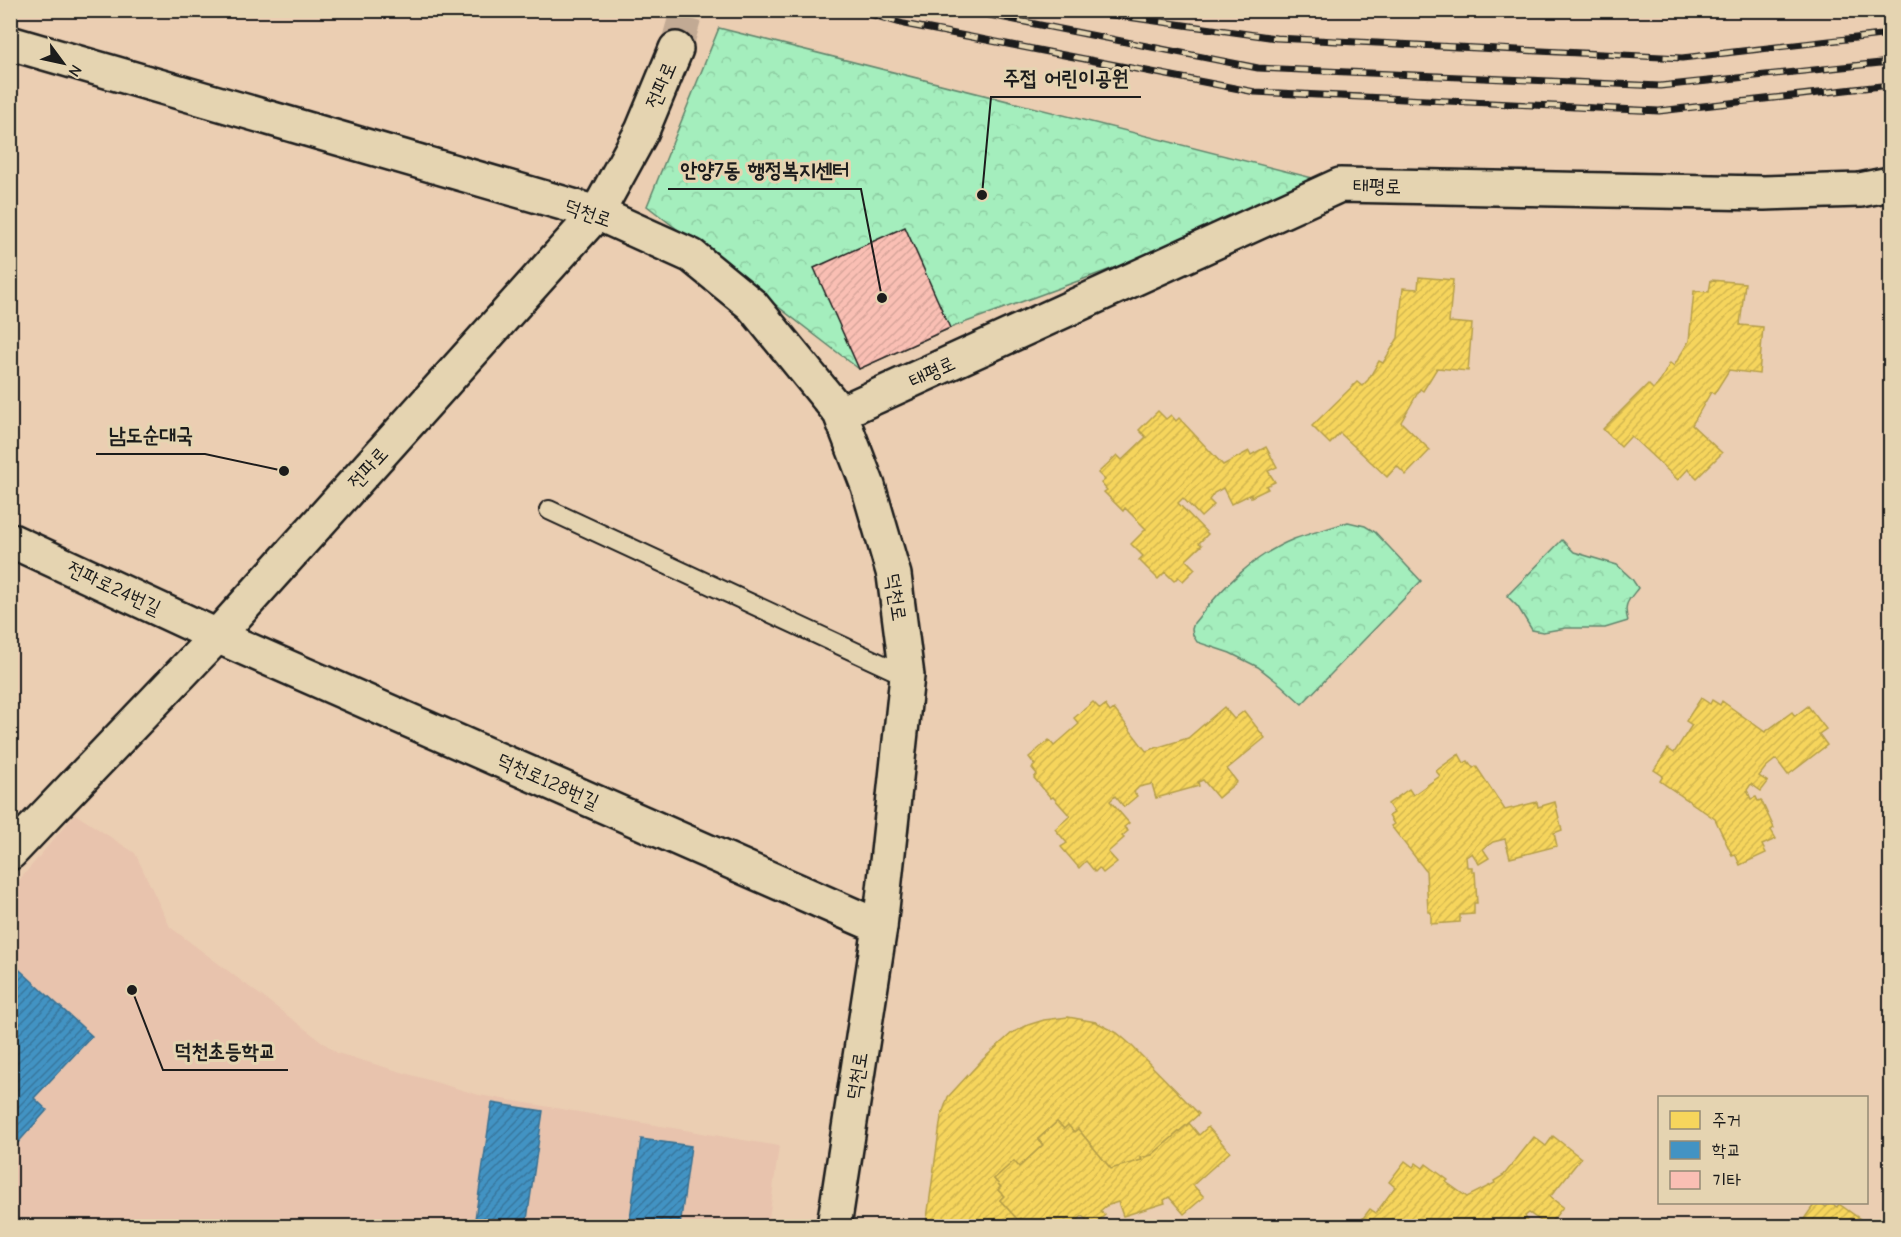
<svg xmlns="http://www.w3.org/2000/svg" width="1901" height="1237" font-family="'Comic Neue','Poor Story',sans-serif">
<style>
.built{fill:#e8c3ad}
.park{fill:url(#park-crowns);stroke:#60856c;stroke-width:1.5}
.homes{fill:url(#homes-hatch);stroke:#b59e49;stroke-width:1.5}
.schools{fill:url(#schools-hatch);stroke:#376f91;stroke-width:1.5}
.building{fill:url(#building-hatch);stroke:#1c1c1c;stroke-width:1.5}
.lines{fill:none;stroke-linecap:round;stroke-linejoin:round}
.secondary-tunnel{stroke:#c2aa94;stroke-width:33;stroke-dasharray:33 16;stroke-linecap:butt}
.lane-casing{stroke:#1c1c1c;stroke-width:22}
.street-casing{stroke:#1c1c1c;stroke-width:38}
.secondary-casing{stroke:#1c1c1c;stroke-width:38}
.lane{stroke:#e5d4b1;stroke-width:18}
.street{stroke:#e5d4b1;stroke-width:33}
.secondary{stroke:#e5d4b1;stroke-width:33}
.rail-casing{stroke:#1c1c1c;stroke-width:7}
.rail{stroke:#e5d4b1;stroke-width:4.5;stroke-dasharray:14;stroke-linecap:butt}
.labels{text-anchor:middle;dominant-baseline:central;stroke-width:6;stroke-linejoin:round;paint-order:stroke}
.street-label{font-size:20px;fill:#1c1c1c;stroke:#e5d4b1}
.leader{fill:none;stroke:#1c1c1c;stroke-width:2}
.callout-dot{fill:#1c1c1c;stroke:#e5d4b1;stroke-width:2}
.callout-label{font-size:21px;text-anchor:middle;font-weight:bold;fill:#1c1c1c;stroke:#e5d4b1;stroke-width:6;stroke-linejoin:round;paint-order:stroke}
</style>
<defs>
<pattern id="park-crowns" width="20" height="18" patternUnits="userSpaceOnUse" patternTransform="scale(1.5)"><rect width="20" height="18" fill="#a4eebd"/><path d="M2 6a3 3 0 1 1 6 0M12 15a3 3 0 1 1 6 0" fill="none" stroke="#8dcca2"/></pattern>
<pattern id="homes-hatch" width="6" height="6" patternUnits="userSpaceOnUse" patternTransform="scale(1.5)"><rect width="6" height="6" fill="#f6d55c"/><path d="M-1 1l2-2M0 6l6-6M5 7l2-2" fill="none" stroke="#d2b64f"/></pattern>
<pattern id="schools-hatch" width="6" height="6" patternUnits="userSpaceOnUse" patternTransform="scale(1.5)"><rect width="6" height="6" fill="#4393c3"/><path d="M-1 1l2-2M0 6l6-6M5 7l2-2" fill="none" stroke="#37779e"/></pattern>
<pattern id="building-hatch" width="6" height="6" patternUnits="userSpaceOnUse" patternTransform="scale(1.5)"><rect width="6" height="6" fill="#fabfb4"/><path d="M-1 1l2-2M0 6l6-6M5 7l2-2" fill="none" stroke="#d6a49a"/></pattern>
</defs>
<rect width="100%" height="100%" fill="#ebceb2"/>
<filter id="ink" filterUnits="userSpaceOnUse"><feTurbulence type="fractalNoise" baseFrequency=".0167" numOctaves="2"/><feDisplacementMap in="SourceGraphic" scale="12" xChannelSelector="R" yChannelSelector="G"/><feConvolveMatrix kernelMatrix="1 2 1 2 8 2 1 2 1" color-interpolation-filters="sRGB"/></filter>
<g filter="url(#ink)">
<polygon class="built" points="75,814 135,853 170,927 337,1053 479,1095 779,1146 768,1226 11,1226 11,890"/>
<g class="park">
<polygon points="719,28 1340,185 950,328 859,369 647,206"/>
<path d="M1348 522 1365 526 1375 532 1421 581 1302 704 1281 685 1258 667 1230 653 1197 642 1193 635 1192 629 1194 623C1221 589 1252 556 1294 539 1311 533 1330 528 1348 522Z"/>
<path d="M1562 540 1574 552 1617 565 1632 579 1638 588C1628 601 1623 604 1628 621L1605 628H1566L1543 632 1532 630 1518 607 1507 596Z"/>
</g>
<g class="homes">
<polygon points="1419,277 1453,280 1449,322 1472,324 1468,371 1437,368 1423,391 1420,389 1401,422 1430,450 1406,475 1397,466 1387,477 1340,433 1330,444 1312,426 1357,382 1362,386 1368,380 1379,361 1383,363 1398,338 1403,288 1418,289"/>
<polygon points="1711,280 1745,283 1740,325 1763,327 1759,374 1729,370 1714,394 1711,392 1692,425 1722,453 1697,478 1688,469 1678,480 1631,436 1621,447 1603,429 1648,384 1653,389 1659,383 1670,363 1674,366 1689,341 1694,291 1709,292"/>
<polygon points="1158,411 1166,419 1171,415 1176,421 1179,418 1223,465 1249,451 1251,455 1266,447 1277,467 1268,471 1275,482 1266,486 1268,489 1251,497 1251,494 1231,504 1223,488 1214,493 1209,500 1214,505 1201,517 1183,498 1178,503 1208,534 1199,543 1202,545 1186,560 1195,569 1183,581 1178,577 1174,581 1165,572 1158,579 1139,560 1143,556 1131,544 1146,529 1125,508 1123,511 1104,492 1107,490 1101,483 1105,480 1098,473 1117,455 1122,460 1146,437 1139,430"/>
<polygon points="1701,698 1710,704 1712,700 1720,705 1722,701 1765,732 1792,712 1795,716 1808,706 1826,729 1819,734 1827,745 1788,775 1776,759 1766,767 1759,776 1768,782 1761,791 1751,784 1747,790 1751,799 1756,797 1758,801 1761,800 1774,828 1771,830 1776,839 1762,845 1766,853 1740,865 1735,854 1732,855 1715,819 1660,781 1663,776 1654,770 1668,749 1674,753 1692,725 1686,721"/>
<polygon points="1093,702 1100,709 1105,705 1110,712 1114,709 1146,751 1188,738 1224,707 1234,719 1244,711 1265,738 1227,769 1237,782 1218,798 1203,780 1198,782 1199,786 1156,798 1152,784 1139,787 1134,792 1137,796 1124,807 1115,796 1110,801 1129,823 1124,827 1128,831 1122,836 1124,838 1108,852 1117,862 1103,873 1099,868 1095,872 1086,861 1079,868 1061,847 1067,843 1055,829 1070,816 1053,797 1051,798 1034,778 1037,774 1032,768 1035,765 1029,757 1049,740 1054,746 1079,724 1074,718"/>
<polygon points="1459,754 1464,763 1468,761 1473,768 1476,766 1505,810 1537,802 1538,807 1555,802 1562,830 1554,833 1557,846 1510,858 1505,839 1493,842 1483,849 1489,858 1479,864 1472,853 1466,857 1467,867 1472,867 1472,872 1475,872 1477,903 1474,903 1474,914 1460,915 1460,922 1431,924 1431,912 1428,912 1426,871 1391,826 1394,824 1389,816 1394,813 1388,804 1409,789 1413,795 1440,776 1436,771"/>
<polygon points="1068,1017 1096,1022 1117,1033 1129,1043 1199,1114 1152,1155 1141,1158 1142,1160 1111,1169 1078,1129 1074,1132 1068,1125 1064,1129 1057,1122 1038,1139 1043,1145 1019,1167 1014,1161 994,1179 1001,1187 998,1190 1004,1196 1000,1200 1018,1220 1020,1218 1028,1226 926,1226 941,1117 948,1097 981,1061 1012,1033 1028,1025 1044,1020"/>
<polygon points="1057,1122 1064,1129 1068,1125 1074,1132 1078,1129 1111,1169 1142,1160 1141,1158 1152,1155 1189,1123 1199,1135 1208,1127 1230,1152 1193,1185 1204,1197 1184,1214 1169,1197 1164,1200 1165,1203 1123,1216 1118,1202 1106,1206 1100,1211 1105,1215 1093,1226 1082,1216 1077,1221 1082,1226 1028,1226 1020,1218 1018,1220 1000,1200 1004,1196 998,1190 1001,1187 994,1179 1014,1161 1019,1167 1043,1145 1038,1139"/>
<polygon points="1553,1136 1581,1158 1550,1197 1563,1207 1548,1226 1529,1213 1525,1216 1527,1220 1514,1226 1357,1226 1370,1209 1376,1213 1395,1187 1389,1182 1405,1161 1413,1167 1416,1163 1423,1168 1426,1164 1448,1180 1446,1182 1467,1197 1495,1183 1494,1181 1504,1175 1534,1137 1546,1146"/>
<polygon points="1816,1202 1820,1202 1826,1207 1830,1203 1837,1207 1839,1204 1860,1219 1858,1222 1865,1226 1799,1226"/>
</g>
<g class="schools">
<polygon points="10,961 92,1036 34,1098 47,1110 14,1147 10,1144"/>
<polygon points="492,1103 543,1111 526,1226 474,1226"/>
<polygon points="641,1139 691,1146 680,1226 629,1226"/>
</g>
<polygon class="building" points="905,227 950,328 859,369 814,268"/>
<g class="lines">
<polyline class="secondary-tunnel" points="676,49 687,10"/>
<defs>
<polyline id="lane" points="549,510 907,676"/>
<polyline id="street" points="10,540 217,636 880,927"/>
<g id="secondary">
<polyline points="10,43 597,213 692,256 752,305 840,413 868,486 894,575 907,676 880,927 834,1226"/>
<polyline points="840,413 1340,185 1764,193 1860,190 1890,184"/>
<polyline points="10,853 217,636 597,213 642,131 676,49"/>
</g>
</defs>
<use href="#lane" class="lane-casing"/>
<use href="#street" class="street-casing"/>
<use href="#secondary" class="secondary-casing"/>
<use href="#lane" class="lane"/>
<use href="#street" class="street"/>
<use href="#secondary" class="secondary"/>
<defs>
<g id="rail">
<polyline points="855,10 904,24 1255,92 1659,111 1890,85"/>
<polyline points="964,10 1258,68 1660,86 1890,62"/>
<polyline points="1078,10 1276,38 1682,58 1890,34"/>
</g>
</defs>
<use href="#rail" class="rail-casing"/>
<use href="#rail" class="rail"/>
</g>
</g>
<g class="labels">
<g class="street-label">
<text transform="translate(661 85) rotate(-67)">전파로</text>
<text transform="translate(1377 186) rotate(1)">태평로</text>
<text transform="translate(588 213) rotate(19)">덕천로</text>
<text transform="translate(932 372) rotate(-25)">태평로</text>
<text transform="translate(368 468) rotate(-48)">전파로</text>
<text transform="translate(114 588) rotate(25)">전파로24번길</text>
<text transform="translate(896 597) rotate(81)">덕천로</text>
<text transform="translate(548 781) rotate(24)">덕천로128번길</text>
<text transform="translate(857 1076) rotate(-81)">덕천로</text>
</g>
</g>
<path class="leader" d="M982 195L991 97H1141M882 298L861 189H668M284 471L205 454H96M132 990L163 1070H288"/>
<g class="callout-dot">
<circle cx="982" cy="195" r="6"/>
<circle cx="882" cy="298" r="6"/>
<circle cx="284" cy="471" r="6"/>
<circle cx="132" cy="990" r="6"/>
</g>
<g class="callout-label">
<text x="1066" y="85">주접 어린이공원</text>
<text x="765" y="177">안양7동 행정복지센터</text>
<text x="151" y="442">남도순대국</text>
<text x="225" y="1058">덕천초등학교</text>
</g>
<rect width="1901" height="1237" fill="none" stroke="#e5d4b1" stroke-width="36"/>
<rect x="18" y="18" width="1865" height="1201" fill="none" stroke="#1c1c1c" stroke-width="2" filter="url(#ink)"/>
<rect x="1658" y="1096" width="210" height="108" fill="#e5d4b1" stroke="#958a75" stroke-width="1.5"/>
<rect x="1670" y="1111" width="30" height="18" fill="#f6d55c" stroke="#958a75" stroke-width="1.5"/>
<text x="1712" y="1126" font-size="18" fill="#1c1c1c">주거</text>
<rect x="1670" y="1141" width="30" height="18" fill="#4393c3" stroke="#958a75" stroke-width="1.5"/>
<text x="1712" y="1156" font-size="18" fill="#1c1c1c">학교</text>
<rect x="1670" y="1171" width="30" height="18" fill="#fabfb4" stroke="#958a75" stroke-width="1.5"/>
<text x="1712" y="1186" font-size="18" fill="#1c1c1c">기타</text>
<g transform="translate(63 63) rotate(123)" stroke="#e5d4b1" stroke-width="4.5" paint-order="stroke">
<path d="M0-4.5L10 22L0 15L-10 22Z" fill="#1c1c1c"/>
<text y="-9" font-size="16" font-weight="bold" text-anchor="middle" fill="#1c1c1c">N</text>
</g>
</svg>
